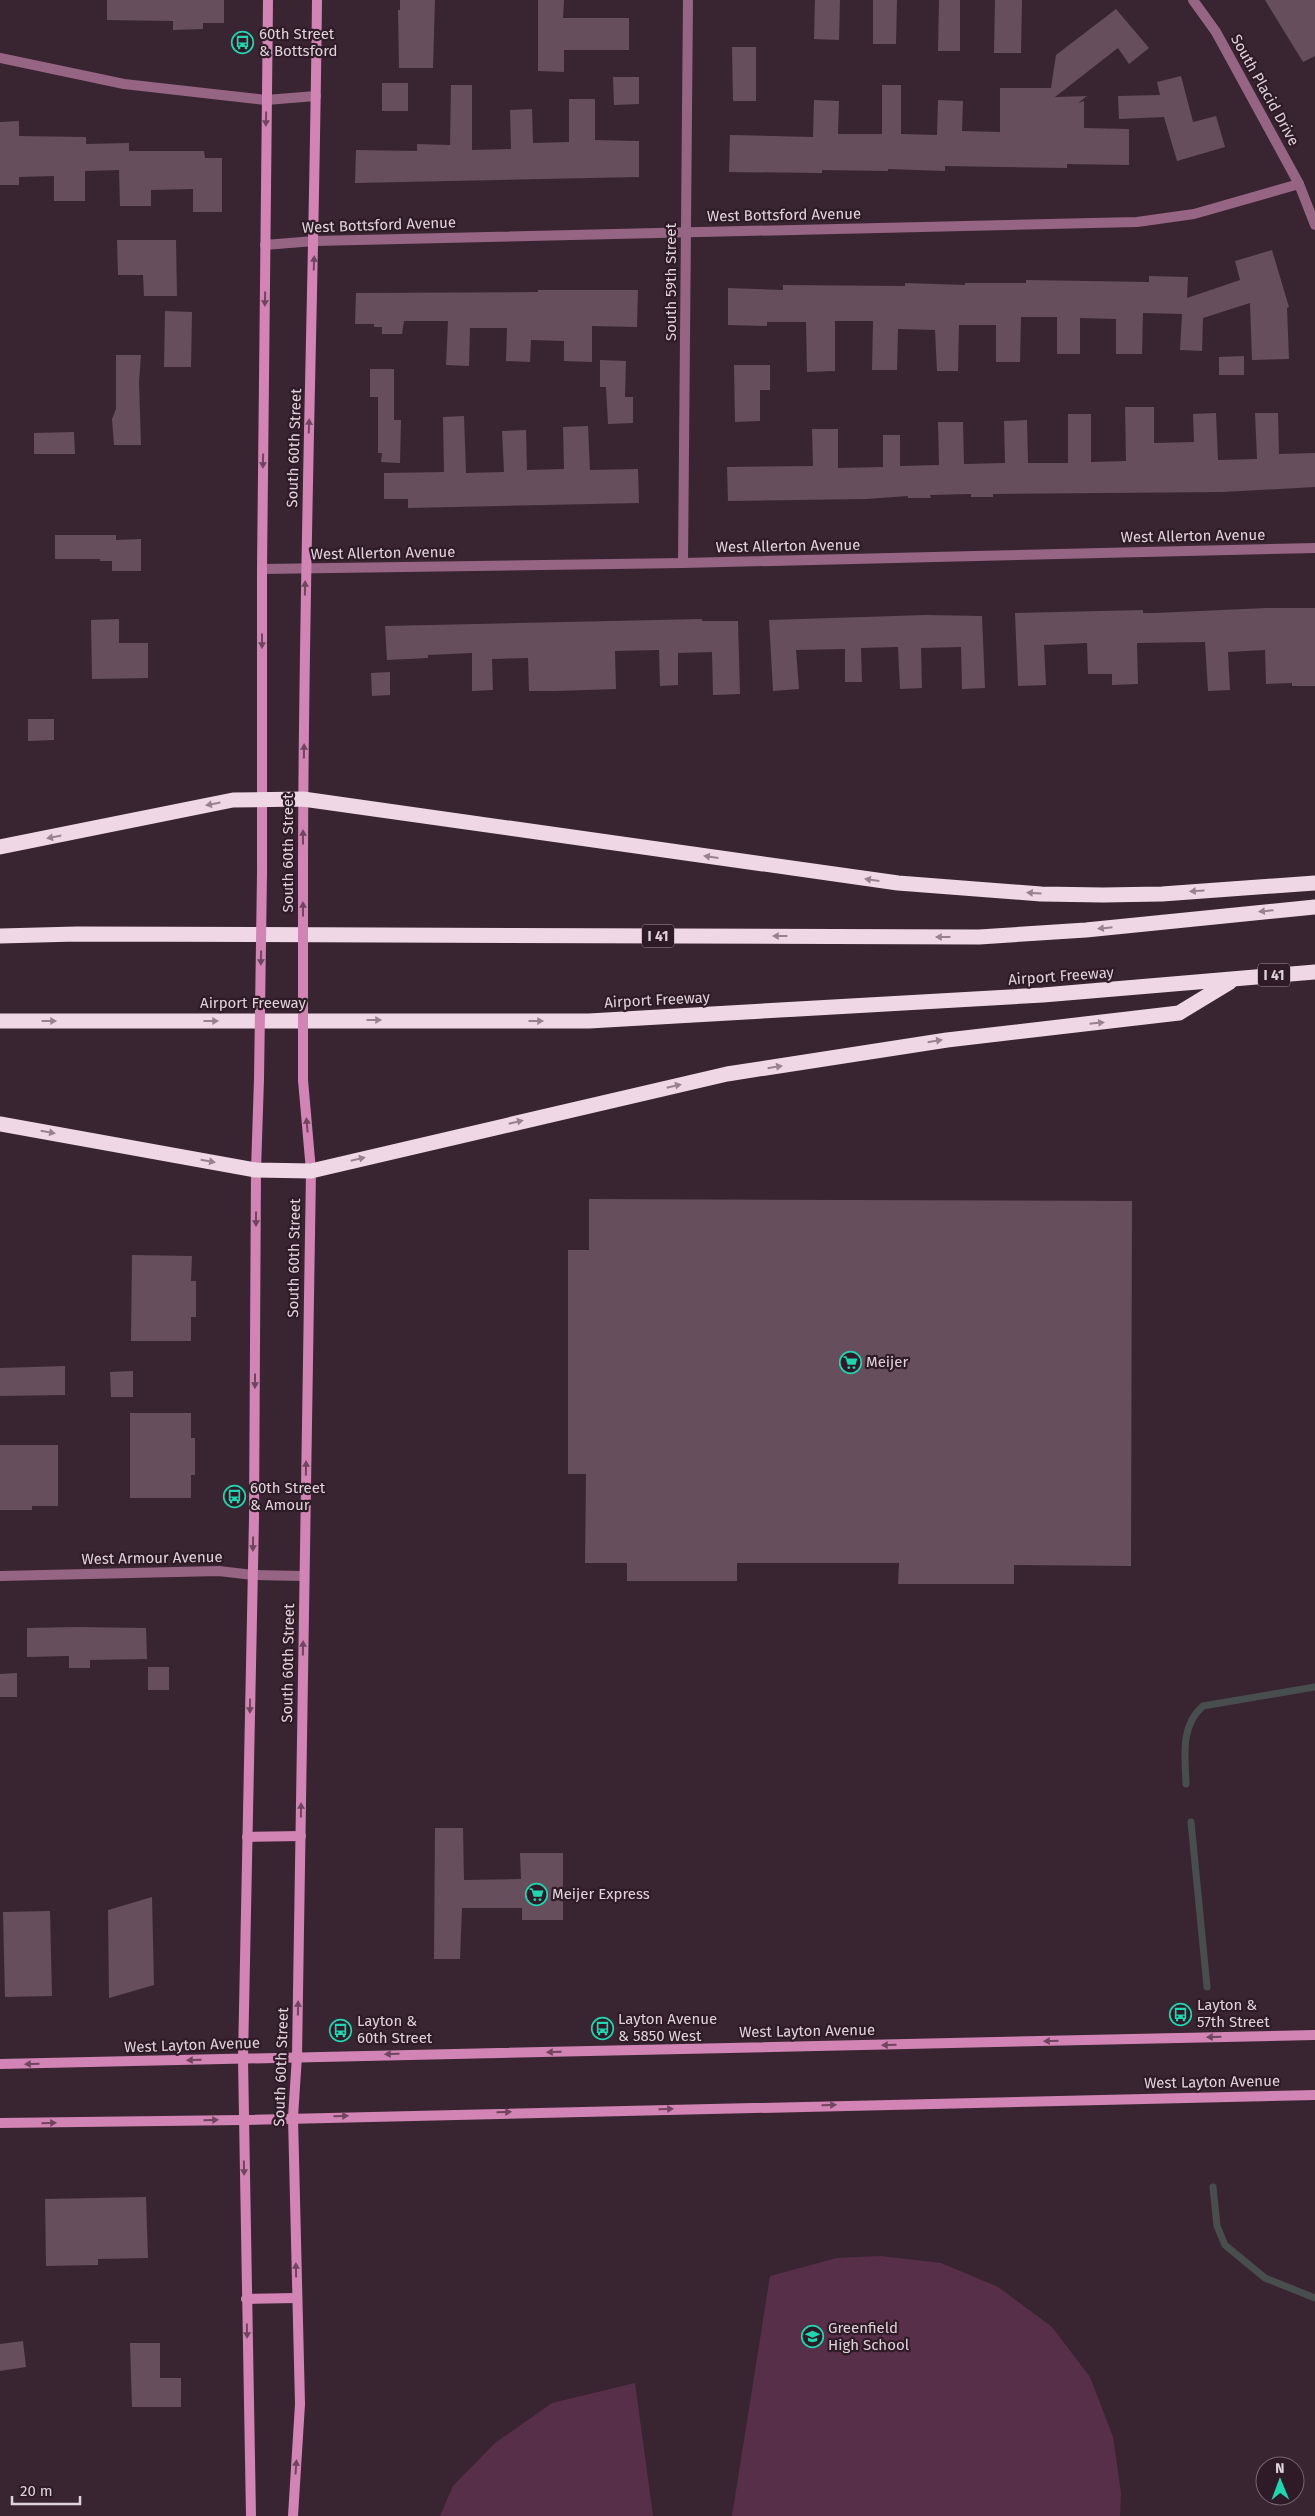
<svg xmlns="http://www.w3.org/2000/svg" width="1315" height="2516" font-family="'Fira Sans',sans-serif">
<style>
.green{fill:#582f49}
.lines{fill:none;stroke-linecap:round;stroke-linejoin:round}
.stream{stroke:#484e4d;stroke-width:7}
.building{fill:#664e5c}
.street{stroke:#966583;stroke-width:10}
.secondary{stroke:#d284b4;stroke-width:10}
.highway{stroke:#f0d7e5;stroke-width:15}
.secondary-bridge{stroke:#d284b4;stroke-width:10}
.oneway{fill:#70455f}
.oneway2{fill:#998290}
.labels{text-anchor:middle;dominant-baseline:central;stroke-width:4.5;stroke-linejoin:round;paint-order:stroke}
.shield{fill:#2f1b27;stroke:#ab9ba4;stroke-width:1}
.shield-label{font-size:14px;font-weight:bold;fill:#e0d2da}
.poi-label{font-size:15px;fill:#e0d2da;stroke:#2f1b27;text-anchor:start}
.street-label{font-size:15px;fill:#e0d2da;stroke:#2f1b27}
</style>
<rect width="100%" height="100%" fill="#392531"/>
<g class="green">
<polygon points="880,2256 941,2263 998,2287 1052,2327 1090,2377 1113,2437 1121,2493 1120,2516 732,2516 770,2276 837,2258"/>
<polygon points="635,2383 653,2516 440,2516 453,2486 495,2443 552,2403"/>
</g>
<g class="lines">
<g class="stream">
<path d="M1186 1784C1185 1756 1180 1726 1203 1706L1315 1687"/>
<polyline points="1191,1822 1207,1987"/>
<polyline points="1213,2187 1217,2226 1225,2245 1265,2278 1315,2298"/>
</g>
</g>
<g class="building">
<polygon points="107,0 224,0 224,23 203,23 203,29 173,30 173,21 107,20"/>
<polygon points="400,0 435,0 433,68 399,68 398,10 400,10"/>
<polygon points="538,0 564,0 563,18 629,18 629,50 564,50 564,72 538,71"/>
<polygon points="815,0 840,0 839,40 814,39"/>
<polygon points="873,0 897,0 896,44 873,44"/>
<polygon points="939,0 960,0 960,51 938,51"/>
<polygon points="995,0 1022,0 1021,53 994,53"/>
<polygon points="1265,0 1315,0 1315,56 1303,62"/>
<polygon points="1116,9 1149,48 1129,64 1118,48 1055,97 1087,96 1078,103 1084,101 1084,128 1129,129 1129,165 1067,164 1067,168 945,166 945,171 888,169 888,171 822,170 822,173 729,172 730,135 813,137 814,100 839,101 838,134 882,134 882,85 901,85 901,134 937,135 938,100 963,101 962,131 1000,132 1000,88 1051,88 1056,55"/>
<polygon points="732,47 756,47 756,101 733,101"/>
<polygon points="1181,76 1193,122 1216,116 1225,147 1177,161 1164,117 1119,119 1118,96 1160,95 1157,82"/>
<polygon points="613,77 639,77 639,104 614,105"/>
<rect x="382" y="83" width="26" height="28"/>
<polygon points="451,85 472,85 472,150 511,149 510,110 532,109 533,143 569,142 569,99 595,99 595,140 639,141 639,177 355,183 356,150 417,151 417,144 450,145"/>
<polygon points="19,121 19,136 86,137 86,144 129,143 129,151 204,151 205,158 222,158 222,212 193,212 193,189 151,190 151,206 120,206 119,170 85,171 85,201 54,201 54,176 19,177 19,185 0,185 0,122"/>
<polygon points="117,240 176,240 177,296 144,296 143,275 118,275"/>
<polygon points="1272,250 1289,307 1287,308 1289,359 1252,360 1250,303 1203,318 1202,351 1180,350 1182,314 1143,313 1142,354 1116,354 1116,319 1080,318 1080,354 1057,354 1057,317 1021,317 1020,362 996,362 996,325 959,325 958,371 937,371 935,330 898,329 897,370 872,370 873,321 835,321 835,371 807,372 806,322 767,322 767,326 728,325 728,288 783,290 783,285 905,286 905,283 965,285 965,283 1026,283 1026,280 1149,282 1149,276 1188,277 1187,298 1240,280 1235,261"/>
<polygon points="538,290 638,290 637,327 592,326 592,362 564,361 564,341 531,340 530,362 506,361 507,328 470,328 469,366 446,365 448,321 404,321 402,334 382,334 382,327 374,327 374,324 355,324 356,293 538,292"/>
<polygon points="165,311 192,312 191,367 164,367"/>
<polygon points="116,355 141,355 139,382 141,445 114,445 112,419 116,409"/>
<polygon points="1244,356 1244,375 1219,375 1219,357"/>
<polygon points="600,360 626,361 625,397 633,397 633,423 608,424 606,387 600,387"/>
<polygon points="734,365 770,365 770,390 760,390 760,421 735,422"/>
<polygon points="370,369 394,369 394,420 401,420 400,463 381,462 382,453 378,453 378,397 370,397"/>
<polygon points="1125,407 1154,407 1154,443 1194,442 1193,414 1216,413 1218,460 1257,459 1255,413 1278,413 1279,454 1315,453 1315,487 1223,492 993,494 993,497 971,497 971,494 930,495 931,498 908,498 908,496 866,499 728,501 727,467 813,466 812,429 838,429 838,468 883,467 883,435 900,435 900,466 939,465 938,422 963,422 964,464 1005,463 1004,421 1027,420 1028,463 1068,463 1068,414 1091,414 1091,462 1126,461"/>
<polygon points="464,416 466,473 504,472 502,431 526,430 527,470 564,469 563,427 588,426 590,470 638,469 639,503 408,508 408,499 384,499 384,473 444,472 443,417"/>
<polygon points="74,432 75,454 34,454 34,433"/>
<polygon points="55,535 116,535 116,540 141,539 141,571 112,571 112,561 100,561 100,559 55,559"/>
<polygon points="1266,608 1315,608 1315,686 1292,686 1292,683 1266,684 1265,650 1228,652 1230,690 1208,691 1205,642 1137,643 1138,684 1112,685 1112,674 1088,674 1087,643 1044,645 1046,685 1018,686 1015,613 1143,610 1143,613 1155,613"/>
<polygon points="926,615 982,616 985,688 962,689 961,647 921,648 922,688 900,689 898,647 861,648 862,682 845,682 845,649 796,650 799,689 773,691 769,620"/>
<polygon points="119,619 119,643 148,643 148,678 92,679 91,620"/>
<polygon points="702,619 702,621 738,621 740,694 713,695 712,652 678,653 678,685 660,686 659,650 615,651 616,689 556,691 529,691 528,658 492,659 493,690 472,691 472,653 428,655 428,658 387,660 385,626"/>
<polygon points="390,672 390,695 372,696 371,673"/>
<polygon points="28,719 54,719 54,740 28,741"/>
<polygon points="589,1199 1132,1201 1131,1566 1014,1565 1014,1584 898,1584 899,1563 737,1563 737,1581 627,1581 627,1563 585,1563 586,1474 568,1474 568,1250 589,1250"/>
<polygon points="132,1255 192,1256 191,1281 196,1281 196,1317 191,1317 191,1341 131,1341"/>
<polygon points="65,1366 65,1395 0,1396 0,1368"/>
<polygon points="133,1371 133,1397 111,1397 110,1372"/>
<polygon points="130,1413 191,1413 191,1438 195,1438 195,1475 191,1475 191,1498 130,1498"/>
<polygon points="0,1445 58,1445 58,1506 32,1506 32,1510 0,1510"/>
<polygon points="75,1627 146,1628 147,1659 90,1660 90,1668 69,1668 69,1656 27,1657 27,1628"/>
<rect x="148" y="1667" width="21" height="23"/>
<polygon points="17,1673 17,1697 0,1697 0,1674"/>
<polygon points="435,1828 463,1828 464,1880 521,1879 520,1853 563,1853 563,1920 522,1920 522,1908 462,1908 460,1959 434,1959"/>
<polygon points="152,1897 154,1985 109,1998 108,1910"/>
<polygon points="50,1911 52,1996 5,1997 3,1912"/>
<polygon points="146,2197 148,2258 98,2259 98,2265 46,2266 45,2199"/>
<polygon points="23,2341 26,2367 0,2371 0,2344"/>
<polygon points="130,2343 160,2343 160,2378 181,2378 181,2407 132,2407"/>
</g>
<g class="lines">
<g class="street">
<polyline points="1193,0 1216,32 1299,184 1315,225"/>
<polyline points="0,58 124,84 266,100 316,96"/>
<polyline points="265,245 314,241 1137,222 1194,214 1299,184"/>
<polyline points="683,563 688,0"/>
<polyline points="262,569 683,563 1315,548"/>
<polyline points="0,1576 219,1571 253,1575 304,1576"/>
</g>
<g class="secondary">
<polyline points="262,874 262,569 268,0"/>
<path d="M303 875C303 583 314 292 317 0"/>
<polyline points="247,1837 301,1836"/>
<polyline points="0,2064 1315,2035"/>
<polyline points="0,2123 243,2120 1315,2095"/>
<polyline points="246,2299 297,2298"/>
<polyline points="251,2516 243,2059 254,1518 256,1170 259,1079"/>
<polyline points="293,2516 300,2404 293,2117 297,2056 311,1171 303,1080"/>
</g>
<g class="highway">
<polyline points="0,847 233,800 303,799 898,883 1041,894 1103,895 1162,894 1315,883"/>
<polyline points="0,936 77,934 979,937 1086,930 1315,907"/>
<polyline points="0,1021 589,1021 1043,995 1315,972"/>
<polyline points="0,1124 256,1170 311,1171 727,1074 947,1040 1179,1013 1230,982"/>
</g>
<g class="secondary-bridge">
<polyline points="259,1079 262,874"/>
<polyline points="303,1080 303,875"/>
</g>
</g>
<defs><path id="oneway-solid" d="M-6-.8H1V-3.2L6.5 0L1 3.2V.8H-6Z" transform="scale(1.25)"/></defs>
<g class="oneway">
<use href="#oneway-solid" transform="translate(266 119) rotate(91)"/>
<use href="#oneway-solid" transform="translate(314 263) rotate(-88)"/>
<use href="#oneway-solid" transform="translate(265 299) rotate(91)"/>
<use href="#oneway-solid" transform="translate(309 426) rotate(-88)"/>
<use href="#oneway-solid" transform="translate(263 461) rotate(91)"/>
<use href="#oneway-solid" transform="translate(305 588) rotate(-89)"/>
<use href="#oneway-solid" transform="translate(262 641) rotate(90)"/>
<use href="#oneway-solid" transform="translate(304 751) rotate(-89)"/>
<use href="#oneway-solid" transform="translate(303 837) rotate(-90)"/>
<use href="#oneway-solid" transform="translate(303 909) rotate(-90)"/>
<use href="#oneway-solid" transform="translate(261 958) rotate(91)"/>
<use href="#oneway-solid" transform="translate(307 1125) rotate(-95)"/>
<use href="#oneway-solid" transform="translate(256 1219) rotate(90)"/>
<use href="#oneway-solid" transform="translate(255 1381) rotate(90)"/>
<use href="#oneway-solid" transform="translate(306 1468) rotate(-89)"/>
<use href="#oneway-solid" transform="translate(253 1544) rotate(91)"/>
<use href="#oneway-solid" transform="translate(303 1648) rotate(-89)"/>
<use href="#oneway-solid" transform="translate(250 1706) rotate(91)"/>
<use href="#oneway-solid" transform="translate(301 1810) rotate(-89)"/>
<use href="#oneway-solid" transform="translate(298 2008) rotate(-89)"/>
<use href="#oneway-solid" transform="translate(1214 2037) rotate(179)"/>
<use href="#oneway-solid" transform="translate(1051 2041) rotate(179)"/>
<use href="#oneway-solid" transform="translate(889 2045) rotate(179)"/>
<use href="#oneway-solid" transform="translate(554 2052) rotate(179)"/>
<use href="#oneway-solid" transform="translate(392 2054) rotate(179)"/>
<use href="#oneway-solid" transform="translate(194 2060) rotate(179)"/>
<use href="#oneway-solid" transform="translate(32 2064) rotate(179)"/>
<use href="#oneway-solid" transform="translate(829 2105) rotate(-1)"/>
<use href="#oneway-solid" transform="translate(666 2109) rotate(-1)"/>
<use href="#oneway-solid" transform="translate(504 2112) rotate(-1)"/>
<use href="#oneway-solid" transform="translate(341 2116) rotate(-1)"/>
<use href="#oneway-solid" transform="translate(211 2120) rotate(-1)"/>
<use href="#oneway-solid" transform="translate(49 2123) rotate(-1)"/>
<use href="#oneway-solid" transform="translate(244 2168) rotate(89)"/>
<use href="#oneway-solid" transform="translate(296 2270) rotate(-91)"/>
<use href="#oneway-solid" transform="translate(247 2331) rotate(89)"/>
<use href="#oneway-solid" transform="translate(296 2467) rotate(-86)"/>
</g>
<g class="oneway2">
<use href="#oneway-solid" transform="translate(213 804) rotate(169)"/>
<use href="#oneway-solid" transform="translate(54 837) rotate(169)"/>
<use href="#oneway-solid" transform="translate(711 857) rotate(-172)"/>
<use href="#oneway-solid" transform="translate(872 880) rotate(-172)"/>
<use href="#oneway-solid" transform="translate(1197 891) rotate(176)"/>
<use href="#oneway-solid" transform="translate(1034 893) rotate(-176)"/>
<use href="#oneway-solid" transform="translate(1266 911) rotate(174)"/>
<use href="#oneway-solid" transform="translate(1105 928) rotate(174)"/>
<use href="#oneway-solid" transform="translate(780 936) rotate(-180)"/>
<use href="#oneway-solid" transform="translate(943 937) rotate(-180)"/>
<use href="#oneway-solid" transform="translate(374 1020)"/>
<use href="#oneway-solid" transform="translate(49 1021)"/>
<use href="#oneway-solid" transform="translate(211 1021)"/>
<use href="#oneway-solid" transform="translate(536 1021)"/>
<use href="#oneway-solid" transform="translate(1097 1023) rotate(-6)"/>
<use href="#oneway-solid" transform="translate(935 1041) rotate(-9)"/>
<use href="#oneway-solid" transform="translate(775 1067) rotate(-9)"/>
<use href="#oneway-solid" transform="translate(674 1086) rotate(-13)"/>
<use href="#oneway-solid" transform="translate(516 1122) rotate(-13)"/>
<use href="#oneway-solid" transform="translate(48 1132) rotate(10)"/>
<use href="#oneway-solid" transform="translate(358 1159) rotate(-13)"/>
<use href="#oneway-solid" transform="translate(208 1161) rotate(10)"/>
</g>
<defs>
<symbol id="bus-ring" viewBox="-11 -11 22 22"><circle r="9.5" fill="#2f1b27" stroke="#21d5b0" stroke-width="1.5"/><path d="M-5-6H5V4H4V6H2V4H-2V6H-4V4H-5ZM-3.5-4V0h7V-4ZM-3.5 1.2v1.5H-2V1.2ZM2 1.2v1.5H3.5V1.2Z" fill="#21d5b0"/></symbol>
<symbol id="supermarket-ring" viewBox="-11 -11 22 22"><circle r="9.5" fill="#2f1b27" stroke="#21d5b0" stroke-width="1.5"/><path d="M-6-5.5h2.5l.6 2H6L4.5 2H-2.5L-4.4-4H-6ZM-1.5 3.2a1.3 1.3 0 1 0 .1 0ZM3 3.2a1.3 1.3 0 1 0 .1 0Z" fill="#21d5b0"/></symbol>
<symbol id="school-ring" viewBox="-11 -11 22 22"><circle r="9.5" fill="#2f1b27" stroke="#21d5b0" stroke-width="1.5"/><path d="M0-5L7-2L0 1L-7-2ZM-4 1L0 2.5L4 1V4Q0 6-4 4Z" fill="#21d5b0"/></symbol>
</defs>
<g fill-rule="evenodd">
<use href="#bus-ring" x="230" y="30" width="25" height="25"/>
<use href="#supermarket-ring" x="838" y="1350" width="25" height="25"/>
<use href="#bus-ring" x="222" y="1484" width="25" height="25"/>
<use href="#supermarket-ring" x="524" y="1882" width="25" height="25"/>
<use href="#bus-ring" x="1168" y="2002" width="25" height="25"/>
<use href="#bus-ring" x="590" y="2016" width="25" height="25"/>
<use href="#bus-ring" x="328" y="2018" width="25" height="25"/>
<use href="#school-ring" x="800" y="2324" width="25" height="25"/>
</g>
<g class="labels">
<g class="shield">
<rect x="642" y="924.5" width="32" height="23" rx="4"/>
<rect x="1258" y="963.5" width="32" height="23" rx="4"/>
</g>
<g class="shield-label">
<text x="658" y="936">I 41</text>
<text x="1274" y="975">I 41</text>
</g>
<g class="poi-label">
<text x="259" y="34">60th Street<tspan x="259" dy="17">&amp; Bottsford</tspan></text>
<text x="866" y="1362">Meijer</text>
<text x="250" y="1488">60th Street<tspan x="250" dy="17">&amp; Amour</tspan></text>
<text x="552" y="1894">Meijer Express</text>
<text x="1197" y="2005">Layton &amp;<tspan x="1197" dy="17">57th Street</tspan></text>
<text x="618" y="2019">Layton Avenue<tspan x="618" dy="17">&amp; 5850 West</tspan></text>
<text x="357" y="2021">Layton &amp;<tspan x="357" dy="17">60th Street</tspan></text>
<text x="828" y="2328">Greenfield<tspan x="828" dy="17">High School</tspan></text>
</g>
<g class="street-label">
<text transform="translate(1265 90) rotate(61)">South Placid Drive</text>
<text transform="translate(784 215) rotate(-1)">West Bottsford Avenue</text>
<text transform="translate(379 225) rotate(-2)">West Bottsford Avenue</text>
<text transform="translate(671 282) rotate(-90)">South 59th Street</text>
<text transform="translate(294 448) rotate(-88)">South 60th Street</text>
<text transform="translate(1193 536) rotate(-1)">West Allerton Avenue</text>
<text transform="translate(788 546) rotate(-1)">West Allerton Avenue</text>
<text transform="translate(383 553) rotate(-1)">West Allerton Avenue</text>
<text transform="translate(288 853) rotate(-90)">South 60th Street</text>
<text transform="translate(1061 976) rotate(-4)">Airport Freeway</text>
<text transform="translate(657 1000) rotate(-3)">Airport Freeway</text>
<text x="253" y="1003">Airport Freeway</text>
<text transform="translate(294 1258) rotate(-89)">South 60th Street</text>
<text transform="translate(152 1558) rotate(-1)">West Armour Avenue</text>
<text transform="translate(288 1663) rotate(-89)">South 60th Street</text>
<text transform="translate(807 2031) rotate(-1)">West Layton Avenue</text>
<text transform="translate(192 2045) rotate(-2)">West Layton Avenue</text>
<text transform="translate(281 2067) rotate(-88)">South 60th Street</text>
<text transform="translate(1212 2082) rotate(-1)">West Layton Avenue</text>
</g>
</g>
<g transform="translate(1280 2481) rotate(359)"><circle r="24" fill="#2f1b27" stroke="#76646f"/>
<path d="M0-4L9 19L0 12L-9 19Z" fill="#21d5b0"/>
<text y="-8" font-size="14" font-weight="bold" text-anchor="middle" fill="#e0d2da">N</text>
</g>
<path d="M12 2496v8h68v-8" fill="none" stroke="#e0d2da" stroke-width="2.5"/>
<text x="20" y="2496" font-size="15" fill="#e0d2da" stroke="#2f1b27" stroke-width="4" paint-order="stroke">20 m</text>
</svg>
